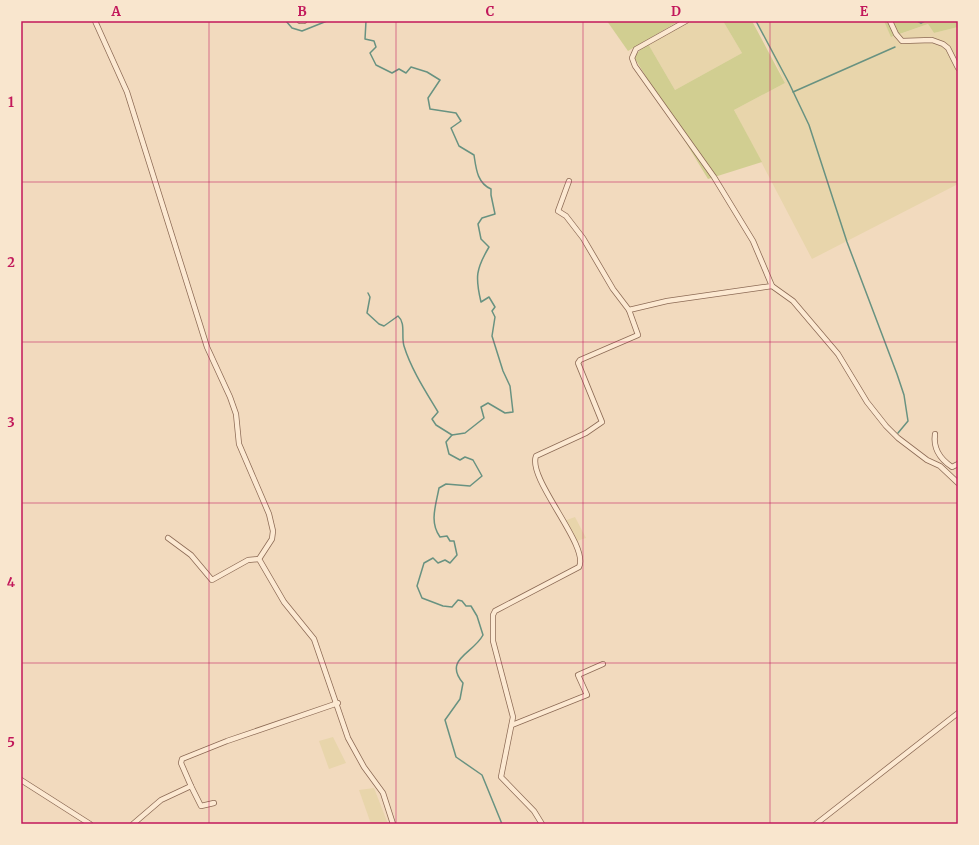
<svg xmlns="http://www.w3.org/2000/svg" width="979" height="845" font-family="Merriweather,serif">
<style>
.farmland{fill:#e8d5ab}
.green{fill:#d1ce91}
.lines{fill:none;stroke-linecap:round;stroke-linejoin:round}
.stream{stroke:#689281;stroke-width:1.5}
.street-casing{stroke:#8c6a55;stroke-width:6}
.street{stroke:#fce9d2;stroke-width:4.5}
.grid{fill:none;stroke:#c2185b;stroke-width:1;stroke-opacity:0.55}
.neatline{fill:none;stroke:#c2185b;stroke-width:1.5}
.grid-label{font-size:13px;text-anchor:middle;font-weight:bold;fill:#c2185b}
</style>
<rect width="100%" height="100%" fill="#f2dabe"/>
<g class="farmland">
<polygon points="681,21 723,21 742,53 675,90 647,42"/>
<polygon points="757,21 897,21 887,27 892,37 928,24 934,33 958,27 958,184 812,259 734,110 785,83"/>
<polygon points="575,517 586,538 574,542 564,521"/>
<polygon points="333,737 346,763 329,769 319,741"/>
<polygon points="374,788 388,824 371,824 359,790"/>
</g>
<g class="green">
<polygon points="607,21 679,21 628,51"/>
<polygon points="723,21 752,21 785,83 734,110 762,162 708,179 634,57 647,42 675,90 742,53"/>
<polygon points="884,21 958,21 958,27 934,33 928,24 891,37"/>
</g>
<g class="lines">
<g class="stream">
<polyline points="286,21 292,28 302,31 327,21"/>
<path d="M366 21 365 39 374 41 376 47 370 53 376 65 392 73 399 69 406 73 411 67 427 72 440 80 428 98 430 109 456 113 461 121 451 128 459 146 474 155C476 168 477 183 491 189V195L495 214 482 218 478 224 481 239 489 247C476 269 475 277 481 302L489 297 495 307 492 311 495 317 492 336 503 371 510 386 513 412 505 413 488 403 481 407 484 418 465 433 452 435 446 442 449 454 460 460 465 457 473 460 482 476 470 486 446 484 439 488C436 505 429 522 440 537L447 536 450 541H454L457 555 450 563 445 560 438 563 433 558 424 563 417 586 422 598 443 606 452 607 458 600 462 601 466 606H471L477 616 483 635C473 654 443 659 463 683L460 699 445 720 456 757 482 775 502 824"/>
<polyline points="756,21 789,83 809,125 847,242 897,374 904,395 908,421 898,433"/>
<polyline points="917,21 921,23 925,21"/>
<polyline points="793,92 895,47"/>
<path d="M368 293 370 297 367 313 379 324 384 326 398 316C406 323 401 336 404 346 411 369 426 392 438 412L432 419 436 425 452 435"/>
</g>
<defs>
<g id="street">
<polyline points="95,21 127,92 207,347 230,397 236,414 239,444 269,514 273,531 272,539 259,559 284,602 314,639 348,738 364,767 383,793 393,824"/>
<polyline points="300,21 304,21"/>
<polyline points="686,21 636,49 632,58 635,66 714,177 753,241 772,286 793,301 838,354 867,402 886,426 898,438 927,460 940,466 958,483"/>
<polyline points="890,21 896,34 902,41 932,40 943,44 948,48 958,68"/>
<polyline points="629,310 667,301 772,286"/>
<path d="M935 434C933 448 940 459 952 467L958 464"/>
<polyline points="168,538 191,555 212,580 248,560 259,559"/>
<polyline points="512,725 587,695 578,675 603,664"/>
<polyline points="21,780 90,824"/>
<polyline points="191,786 201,806 214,803"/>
<polyline points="133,824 161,800 191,786 181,763 182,759 227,741 338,703"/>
<path d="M542 824 534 811 501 777 513 717 493 641V615L495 611 579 567C590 546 527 479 536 456L586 433 602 422 578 363 580 360 638 335 629 310 613 289 583 238 566 216 558 211 569 181"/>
<polyline points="816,824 958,713"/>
</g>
</defs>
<use href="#street" class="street-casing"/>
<use href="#street" class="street"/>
</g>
<path class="grid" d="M209 21V824M396 21V824M583 21V824M770 21V824M21 182H958M21 342H958M21 503H958M21 663H958"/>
<rect width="979" height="845" fill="none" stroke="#f9e6ce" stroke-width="44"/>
<rect x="22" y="22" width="935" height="801" class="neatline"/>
<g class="grid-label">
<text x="116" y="16">A</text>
<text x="302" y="16">B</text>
<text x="490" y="16">C</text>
<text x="676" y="16">D</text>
<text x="864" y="16">E</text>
<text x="11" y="107">1</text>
<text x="11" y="267">2</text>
<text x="11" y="427">3</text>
<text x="11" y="587">4</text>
<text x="11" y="747">5</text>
</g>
</svg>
